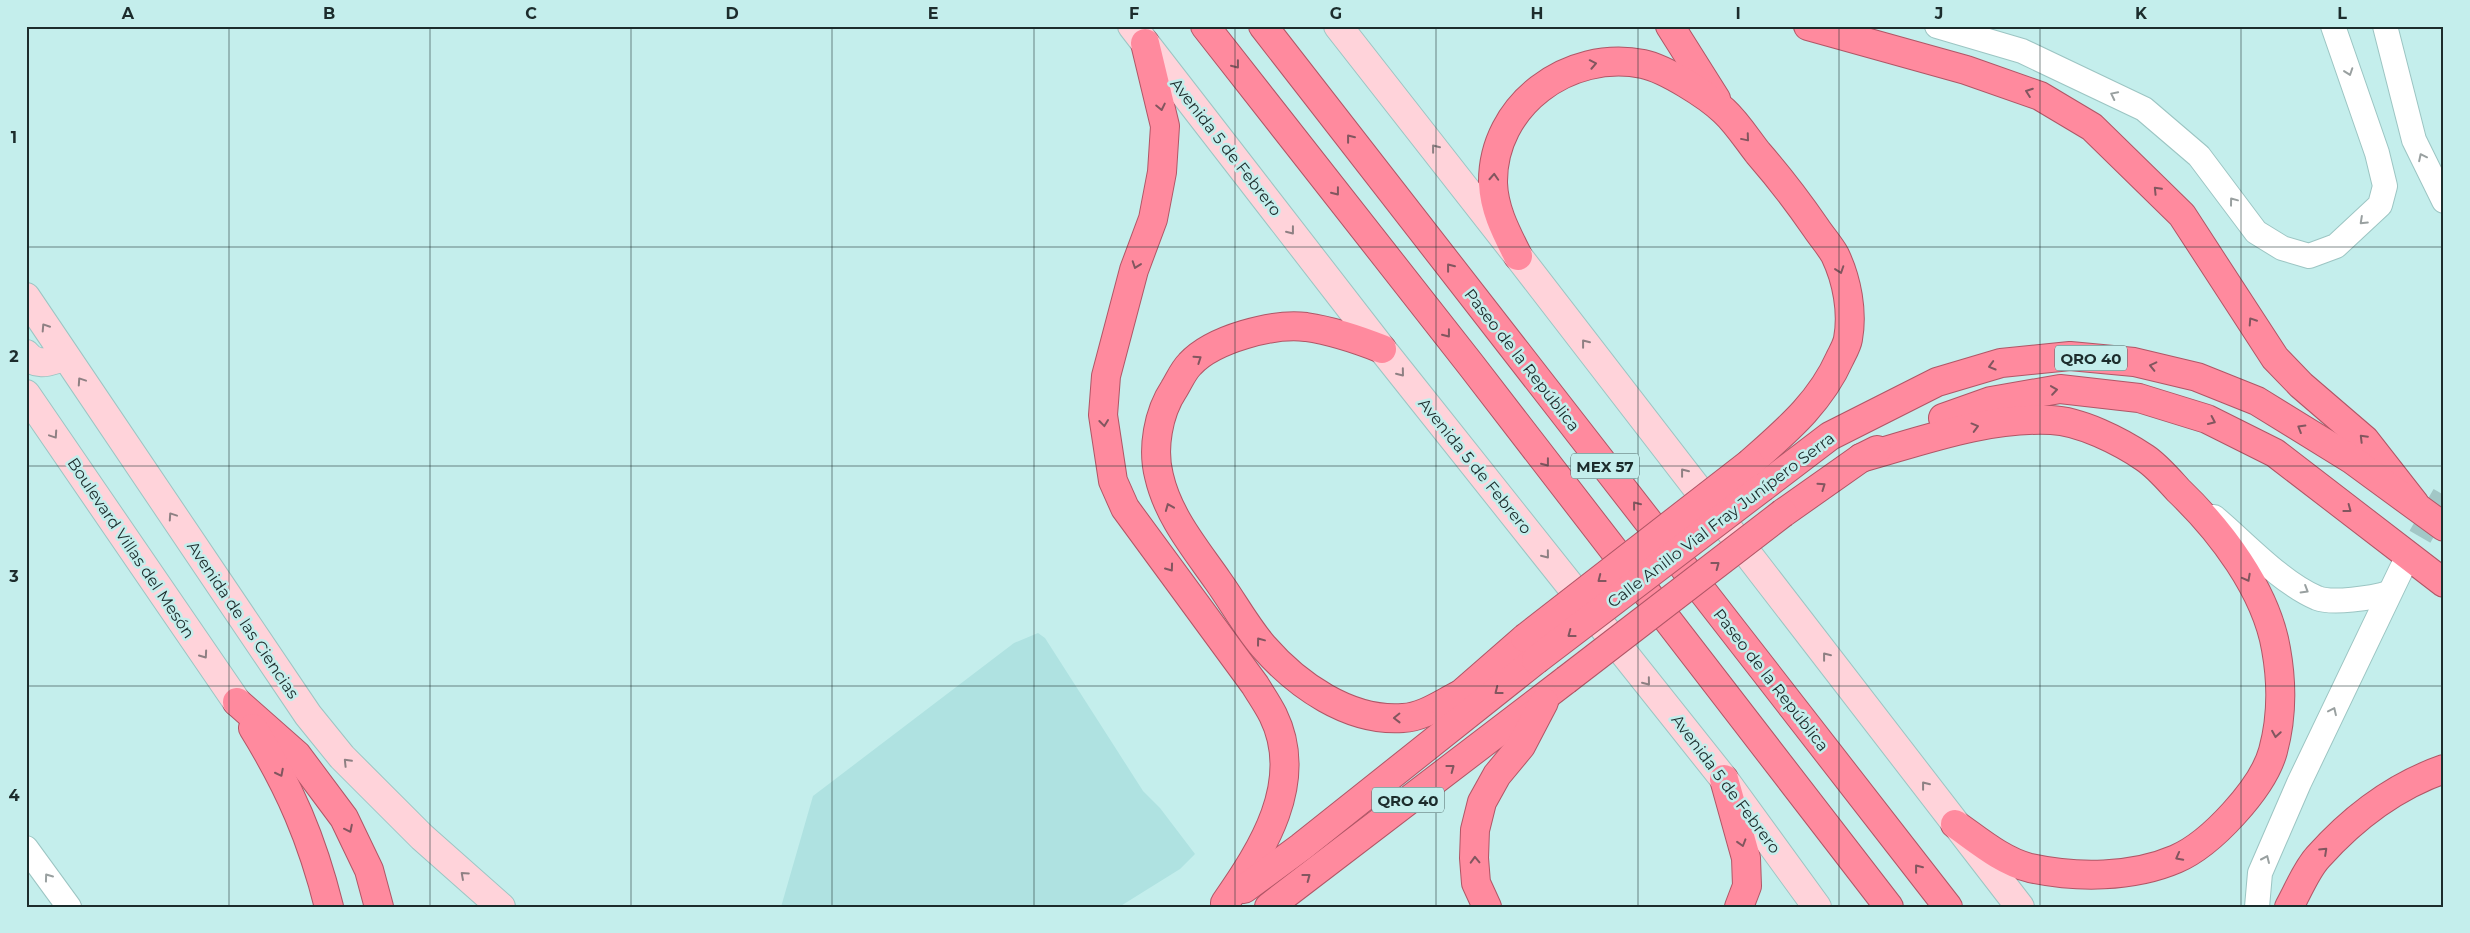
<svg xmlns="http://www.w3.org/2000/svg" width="2470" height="933" font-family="Montserrat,sans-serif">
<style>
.built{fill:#afe2e1}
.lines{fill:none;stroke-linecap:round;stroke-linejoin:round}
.minor-tunnel{stroke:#a2c7c6;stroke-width:24;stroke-dasharray:24 12;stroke-linecap:butt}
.minor-casing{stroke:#9cc5c3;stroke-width:26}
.secondary-casing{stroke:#9cc5c3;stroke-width:30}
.trunk-casing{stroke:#b05666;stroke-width:30}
.minor{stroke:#fff;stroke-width:24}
.secondary{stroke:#ffd3da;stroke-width:28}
.trunk{stroke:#ff8a9e;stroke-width:28}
.trunk-bridge-casing{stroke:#b05666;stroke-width:30;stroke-linecap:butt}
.trunk-bridge{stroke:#ff8a9e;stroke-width:28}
.oneway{stroke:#82565f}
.oneway2{stroke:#99a0a0}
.oneway3{stroke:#8e8083}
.grid{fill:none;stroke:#1c2c2c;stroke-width:1;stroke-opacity:0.55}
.labels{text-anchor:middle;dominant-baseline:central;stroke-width:5;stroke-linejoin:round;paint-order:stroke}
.shield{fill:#c4eeec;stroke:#4e6666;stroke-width:1}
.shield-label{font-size:15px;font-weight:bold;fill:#1c2c2c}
.street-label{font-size:16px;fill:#1c2c2c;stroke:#c4eeec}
.neatline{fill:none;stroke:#1c2c2c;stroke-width:2}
.grid-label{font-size:16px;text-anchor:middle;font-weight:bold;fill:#1c2c2c}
</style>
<rect width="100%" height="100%" fill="#c4eeec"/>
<polygon class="built" points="1038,633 1045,638 1143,791 1160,808 1195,854 1180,869 1119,907 781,907 813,796 1014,643"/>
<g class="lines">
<polyline class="minor-tunnel" points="2402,568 2444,495"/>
<defs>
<g id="minor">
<polyline points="1937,26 2022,51 2144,109 2199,156 2256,232 2282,248 2309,256 2336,246 2380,205 2385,186 2377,153 2333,26"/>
<polyline points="2385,26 2414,140 2444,201"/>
<path d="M2214 517C2244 542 2280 582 2317 598 2332 604 2372 598 2389 593"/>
<polyline points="26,848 69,907"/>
<polyline points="2257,907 2260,873 2299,783 2402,568"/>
</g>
<g id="secondary">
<polyline points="1132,26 1382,349 1724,779 1817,907"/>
<polyline points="1338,26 1518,256 2020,907"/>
<polyline points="26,297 308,715 342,757 422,837 501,907"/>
<path d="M26 354C37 368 50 361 64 357"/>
<polyline points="26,394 237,702"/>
</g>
<g id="trunk">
<polyline points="1205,26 1471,365 1889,907"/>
<polyline points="1263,26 1948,907"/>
<polyline points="1670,26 1716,99"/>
<polyline points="1808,26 1966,70 2040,96 2092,127 2182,215 2275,358 2301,385 2365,440 2415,504"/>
<path d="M1145 43 1165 126 1162 172 1153 219 1134 270 1106 376 1103 415 1113 481 1125 508 1255 685C1261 695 1268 705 1273 715 1306 782 1262 850 1225 903"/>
<path d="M1518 256C1506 232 1494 210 1493 183 1492 105 1569 49 1643 64 1666 69 1707 95 1724 111 1737 123 1747 139 1758 153 1779 177 1798 202 1816 228 1822 237 1830 246 1835 255 1847 280 1853 312 1848 339 1847 345 1843 352 1840 358 1820 403 1786 431 1750 463"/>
<path d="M1382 349C1357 339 1333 331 1306 327 1273 323 1213 339 1190 364 1183 371 1179 381 1174 389 1158 413 1152 449 1159 476 1168 516 1195 548 1218 581 1233 602 1246 626 1263 646 1297 685 1349 722 1403 718 1423 717 1441 704 1459 695"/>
<polyline points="1943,418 1991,401 2060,389 2139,398 2207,419 2275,453 2444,583"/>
<path d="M1861 458C1922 441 1986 417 2051 420 2080 421 2120 441 2145 458 2157 466 2168 479 2178 490 2220 530 2266 590 2276 649 2282 682 2282 718 2273 751 2263 788 2211 844 2176 859 2132 878 2076 878 2030 868 2002 861 1978 840 1955 824"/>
<polyline points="1763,487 1830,436 1937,382 2001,363 2070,356 2134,362 2197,377 2257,401 2351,459 2444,527"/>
<polyline points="1783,513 1861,458 1877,450"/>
<polyline points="237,702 297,755 344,818 369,870 379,907"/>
<polyline points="1446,707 1525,638"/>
<path d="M253 728C290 788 312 839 329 907"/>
<polyline points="1724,779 1746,858 1747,886 1739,907"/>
<polyline points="1244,889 1301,847 1536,660"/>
<polyline points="1269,907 1566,680"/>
<polyline points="1487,907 1476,883 1474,858 1475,830 1482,802 1497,775 1521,746 1544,702"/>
<path d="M2289 907C2298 891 2306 870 2318 857 2352 819 2395 786 2444 769"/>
</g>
</defs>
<use href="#minor" class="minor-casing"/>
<use href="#secondary" class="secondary-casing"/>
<use href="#trunk" class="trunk-casing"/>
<use href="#minor" class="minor"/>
<use href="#secondary" class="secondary"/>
<use href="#trunk" class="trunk"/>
<defs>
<g id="trunk-bridge">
<polyline points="1525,638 1750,463"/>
<polyline points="1536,660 1763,487"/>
<polyline points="1566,680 1783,513"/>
</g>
</defs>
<use href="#trunk-bridge" class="trunk-bridge-casing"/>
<use href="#trunk-bridge" class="trunk-bridge"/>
</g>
<defs><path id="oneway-chevron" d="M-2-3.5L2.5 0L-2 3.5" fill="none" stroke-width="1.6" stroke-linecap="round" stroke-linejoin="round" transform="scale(1.25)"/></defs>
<g class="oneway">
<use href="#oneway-chevron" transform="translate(1593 64) rotate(-11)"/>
<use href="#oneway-chevron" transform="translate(1236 65) rotate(52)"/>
<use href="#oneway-chevron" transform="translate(2029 92) rotate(-160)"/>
<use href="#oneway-chevron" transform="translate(1161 107) rotate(78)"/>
<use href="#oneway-chevron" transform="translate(1350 138) rotate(-128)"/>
<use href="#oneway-chevron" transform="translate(1746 138) rotate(50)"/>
<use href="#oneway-chevron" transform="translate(1494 177) rotate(-87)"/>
<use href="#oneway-chevron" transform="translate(2157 190) rotate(-134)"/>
<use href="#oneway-chevron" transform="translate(1336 192) rotate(52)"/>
<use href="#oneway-chevron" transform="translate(1136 265) rotate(109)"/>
<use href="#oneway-chevron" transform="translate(1450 267) rotate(-128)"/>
<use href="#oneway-chevron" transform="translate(1840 270) rotate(71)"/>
<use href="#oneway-chevron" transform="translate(2252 321) rotate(-123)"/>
<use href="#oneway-chevron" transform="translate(1447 334) rotate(52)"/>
<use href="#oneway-chevron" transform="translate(1198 359) rotate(-34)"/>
<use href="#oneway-chevron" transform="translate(1992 366) rotate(164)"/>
<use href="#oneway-chevron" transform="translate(2153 366) rotate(-167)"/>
<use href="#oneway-chevron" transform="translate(2054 390) rotate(-8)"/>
<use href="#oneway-chevron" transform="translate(2212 421) rotate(25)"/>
<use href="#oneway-chevron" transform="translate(1104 423) rotate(83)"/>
<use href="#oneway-chevron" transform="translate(1975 427) rotate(-15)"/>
<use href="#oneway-chevron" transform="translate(2301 428) rotate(-149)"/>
<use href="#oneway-chevron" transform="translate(2363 438) rotate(-135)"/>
<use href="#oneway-chevron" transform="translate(1546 463) rotate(52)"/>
<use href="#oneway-chevron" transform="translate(1822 486) rotate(-35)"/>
<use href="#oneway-chevron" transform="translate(1636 505) rotate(-128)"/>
<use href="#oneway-chevron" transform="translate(1169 507) rotate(-112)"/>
<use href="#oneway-chevron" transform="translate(2348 509) rotate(37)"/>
<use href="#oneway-chevron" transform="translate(1716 565) rotate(-37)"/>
<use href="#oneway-chevron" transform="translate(1170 568) rotate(54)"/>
<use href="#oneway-chevron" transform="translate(2247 578) rotate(62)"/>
<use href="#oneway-chevron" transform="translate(1601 579) rotate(142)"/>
<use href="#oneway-chevron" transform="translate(1571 634) rotate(143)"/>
<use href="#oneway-chevron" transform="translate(1260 641) rotate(-127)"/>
<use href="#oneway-chevron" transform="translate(1498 691) rotate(142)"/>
<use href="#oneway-chevron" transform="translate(1397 718) rotate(179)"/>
<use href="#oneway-chevron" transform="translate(2276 734) rotate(99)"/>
<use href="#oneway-chevron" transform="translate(1451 768) rotate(-37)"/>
<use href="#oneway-chevron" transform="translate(280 773) rotate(63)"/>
<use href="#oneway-chevron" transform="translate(349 829) rotate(64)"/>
<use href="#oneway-chevron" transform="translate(1742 843) rotate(73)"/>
<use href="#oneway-chevron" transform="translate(2324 851) rotate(-43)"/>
<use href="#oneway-chevron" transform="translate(2179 857) rotate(152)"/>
<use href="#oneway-chevron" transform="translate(1475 860) rotate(-92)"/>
<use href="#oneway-chevron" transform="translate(1918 868) rotate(-128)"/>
<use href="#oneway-chevron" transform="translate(1307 877) rotate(-37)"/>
</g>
<g class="oneway2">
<use href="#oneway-chevron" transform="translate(2349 72) rotate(71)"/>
<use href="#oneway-chevron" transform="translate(2114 95) rotate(-154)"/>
<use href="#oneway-chevron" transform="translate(2422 157) rotate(-116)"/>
<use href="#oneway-chevron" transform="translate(2233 201) rotate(-127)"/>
<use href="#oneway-chevron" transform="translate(2363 221) rotate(137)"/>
<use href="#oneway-chevron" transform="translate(2305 590) rotate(31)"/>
<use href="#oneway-chevron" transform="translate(2333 711) rotate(-65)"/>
<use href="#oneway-chevron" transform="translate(2266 859) rotate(-66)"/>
<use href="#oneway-chevron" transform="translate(48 877) rotate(-126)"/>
</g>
<g class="oneway3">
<use href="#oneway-chevron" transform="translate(1435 148) rotate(-128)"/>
<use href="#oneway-chevron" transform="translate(1291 231) rotate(52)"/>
<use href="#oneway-chevron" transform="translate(45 327) rotate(-123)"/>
<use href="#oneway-chevron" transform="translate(1585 343) rotate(-128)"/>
<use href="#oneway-chevron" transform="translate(1401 373) rotate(51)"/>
<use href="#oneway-chevron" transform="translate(81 381) rotate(-124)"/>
<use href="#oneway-chevron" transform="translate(54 435) rotate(56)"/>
<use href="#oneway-chevron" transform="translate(1684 472) rotate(-128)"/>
<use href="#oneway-chevron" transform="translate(172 516) rotate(-124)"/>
<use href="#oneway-chevron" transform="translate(1546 555) rotate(51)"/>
<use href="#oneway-chevron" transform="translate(204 655) rotate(55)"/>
<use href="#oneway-chevron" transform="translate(1826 656) rotate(-128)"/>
<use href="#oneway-chevron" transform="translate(1647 682) rotate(51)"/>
<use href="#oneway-chevron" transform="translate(347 762) rotate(-134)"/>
<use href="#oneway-chevron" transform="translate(1925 785) rotate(-128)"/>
<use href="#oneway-chevron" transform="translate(464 875) rotate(-138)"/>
</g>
<path class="grid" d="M229 26V907M430 26V907M631 26V907M832 26V907M1034 26V907M1235 26V907M1436 26V907M1638 26V907M1839 26V907M2040 26V907M2241 26V907M26 247H2444M26 466H2444M26 686H2444"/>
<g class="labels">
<g class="shield">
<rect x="2055" y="345.5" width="72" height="25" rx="4"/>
<rect x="1571" y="453.5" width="68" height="25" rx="4"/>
<rect x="1372" y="787.5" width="72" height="25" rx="4"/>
</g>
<g class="shield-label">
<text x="2091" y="358">QRO 40</text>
<text x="1605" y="466">MEX 57</text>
<text x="1408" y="800">QRO 40</text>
</g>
<g class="street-label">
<text transform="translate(1226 147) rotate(52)">Avenida 5 de Febrero</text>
<text transform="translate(1522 360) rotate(52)">Paseo de la República</text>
<text transform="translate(1475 466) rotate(51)">Avenida 5 de Febrero</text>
<text transform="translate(1721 520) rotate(-37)">Calle Anillo Vial Fray Junípero Serra</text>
<text transform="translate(131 548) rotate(56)">Boulevard Villas del Mesón</text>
<text transform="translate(243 620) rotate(56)">Avenida de las Ciencias</text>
<text transform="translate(1771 680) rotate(52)">Paseo de la República</text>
<text transform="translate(1726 784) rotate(53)">Avenida 5 de Febrero</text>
</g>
</g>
<rect width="2470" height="933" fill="none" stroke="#c4eeec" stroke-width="55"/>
<rect x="28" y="28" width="2414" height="878" class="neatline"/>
<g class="grid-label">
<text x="128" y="19">A</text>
<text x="329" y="19">B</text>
<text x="531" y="19">C</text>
<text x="732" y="19">D</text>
<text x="933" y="19">E</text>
<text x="1134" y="19">F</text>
<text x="1336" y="19">G</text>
<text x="1537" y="19">H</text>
<text x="1738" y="19">I</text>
<text x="1939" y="19">J</text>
<text x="2141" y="19">K</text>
<text x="2342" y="19">L</text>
<text x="14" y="143">1</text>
<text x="14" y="362">2</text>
<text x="14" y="582">3</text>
<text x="14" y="801">4</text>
</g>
</svg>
